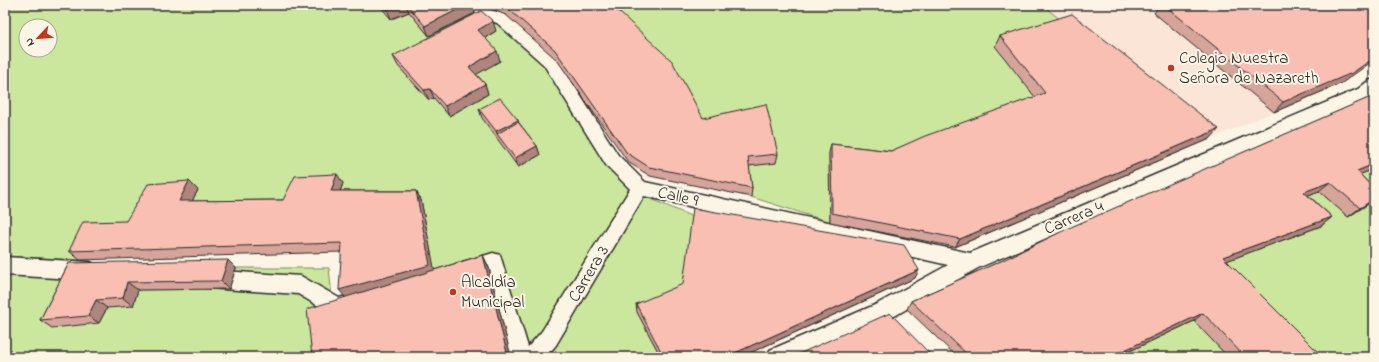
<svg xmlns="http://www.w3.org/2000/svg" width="1379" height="362" font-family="'Indie Flower',sans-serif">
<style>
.built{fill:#fbe5d6}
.green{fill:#cbe69d;stroke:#7b8864;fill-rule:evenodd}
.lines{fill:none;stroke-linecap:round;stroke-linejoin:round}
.street-casing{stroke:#2b2b2b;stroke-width:3}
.street{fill:#fcf5e5;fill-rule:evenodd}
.wall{fill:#d6a49a;stroke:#2b2b2b}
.shaded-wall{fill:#ae867d;stroke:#2b2b2b}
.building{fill:#f9bfb3;stroke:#2b2b2b}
.poi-dot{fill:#c8321e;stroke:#fcf5e5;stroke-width:1.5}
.labels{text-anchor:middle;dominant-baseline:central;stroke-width:4;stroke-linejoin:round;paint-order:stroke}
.poi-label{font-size:17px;fill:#2b2b2b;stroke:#fcf5e5;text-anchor:start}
.street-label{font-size:17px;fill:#2b2b2b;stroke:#fcf5e5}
</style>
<rect width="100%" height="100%" fill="#fcf5e5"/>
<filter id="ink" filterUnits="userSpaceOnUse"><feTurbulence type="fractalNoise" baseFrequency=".025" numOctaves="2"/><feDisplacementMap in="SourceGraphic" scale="8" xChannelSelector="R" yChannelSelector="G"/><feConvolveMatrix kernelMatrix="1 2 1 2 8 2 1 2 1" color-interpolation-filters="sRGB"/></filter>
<g filter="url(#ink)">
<polygon class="built" points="1055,5 1178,5 1274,112 1210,139 1047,9"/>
<g class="green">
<path d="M5 5H379L409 12 429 35 475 13 500 21 547 63 634 189 547 331 526 356 435 273 337 200 343 183 290 209 136 230 80 260 5 256ZM26 26H50V50H26Z"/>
<polygon points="592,5 1055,5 1047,9 1066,24 1040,103 888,160 829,153 830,222 751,197 747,166 776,163 703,127"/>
<polygon points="1374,169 1374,279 1371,279 1374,357 1304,357 1213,266 1293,201 1319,191 1348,217 1368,204 1346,180"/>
<polygon points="642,195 693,217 684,292 637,312 661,357 540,357"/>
<polygon points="236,268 329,268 334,316 322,357 5,357 5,269 80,272 107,308 138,290 229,289"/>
<polygon points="1194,321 1228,357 1117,357"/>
</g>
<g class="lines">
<defs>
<g id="street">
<polygon points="454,5 478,5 507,15 556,57 618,155 645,182 970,253 1358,89 1368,81 1374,79 1374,94 1370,97 978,268 891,318 800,357 767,357 770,350 877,304 948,265 644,196 556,345 546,357 511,357 486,272 463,279 456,276 453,270 456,264 493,253 500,255 528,347 542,331 630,189 606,165 544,65 497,23 457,9"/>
<polygon points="5,257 90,262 97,265 100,271 97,277 90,280 5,275"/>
<polygon points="207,270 301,276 339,298 350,295 357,298 360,304 357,310 337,317 298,294 207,288 200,285 197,279 200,273"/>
</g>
</defs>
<use href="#street" class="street-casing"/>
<use href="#street" class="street"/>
</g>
<g class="wall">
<polygon points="379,5 473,5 475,13 429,36 409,12 391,19"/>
<polygon points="479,5 607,5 703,118 778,154 776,163 749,166 752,188 751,197 650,176 628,162 557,60 506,15"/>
<polygon points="1160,5 1374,5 1342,83 1274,112 1154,13"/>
<polygon points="496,31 485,38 500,61 476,74 485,84 488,94 449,116 434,98 429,100 398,66 393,56"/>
<polygon points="1000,36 1210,139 955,247 830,222 829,153 831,144 891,151 1035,97 995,46"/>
<polygon points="479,109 519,123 537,146 540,155 518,167 482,118"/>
<polygon points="1360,174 1374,189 1374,200 1368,204 1348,217 1319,191 1308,195 1332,217 1321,226 1226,261 1323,357 1228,357 1194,321 1117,357 957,357 907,309 911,301 1001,261"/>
<polygon points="343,183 340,191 416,191 421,200 434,270 483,255 489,268 511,357 312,357 345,297 341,252 80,260 69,251 126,221 198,190 192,201 283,200"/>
<polygon points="69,263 236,268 229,289 138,290 133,306 107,308 99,323 52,328 40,320"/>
<polygon points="1374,277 1374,327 1371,278"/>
<polygon points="915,278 741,357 661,357 637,312 636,304"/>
</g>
<g class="shaded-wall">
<polygon points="397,5 406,5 409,12 391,19 387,9"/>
<polygon points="467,5 473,5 475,13 429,36 425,26"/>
<polygon points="493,21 496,31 481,40 478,30"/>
<polygon points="497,51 500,61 472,77 469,67"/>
<polygon points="1374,58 1374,60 1342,83 1274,112 1283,102"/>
<polygon points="485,84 488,94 449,116 445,106"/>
<polygon points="430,89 434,98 429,100 424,90"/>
<polygon points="518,120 521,129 497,134 496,131"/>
<polygon points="1219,129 1210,139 955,247 960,239"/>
<polygon points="537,146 540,155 518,167 515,158"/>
<polygon points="1374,164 1374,169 1346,180 1357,171"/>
<polygon points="337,174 343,183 337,200 331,191"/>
<polygon points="189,181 198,190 187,210 179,201"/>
<polygon points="1330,182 1319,191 1293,201 1304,192"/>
<polygon points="416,191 421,200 435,273 346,298 339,290"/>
<polygon points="1374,199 1374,200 1368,204 1348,217 1360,208"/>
<polygon points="1332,217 1321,226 1213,266 1223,257"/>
<polygon points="483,255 489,268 511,357 508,357"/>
<polygon points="228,260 236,268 229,289 221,281"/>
<polygon points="919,270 915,278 741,357 726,357"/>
<polygon points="127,282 138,290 133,306 123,298"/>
<polygon points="96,300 107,308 99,323 88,316"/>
<polygon points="1203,313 1194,321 1117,357 1110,357"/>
</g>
<g class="building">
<polygon points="383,5 397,5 387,9"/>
<polygon points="407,5 467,5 425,26"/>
<polygon points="504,5 607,5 619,12 672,61 703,118 766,104 778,154 748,157 752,188 649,167 627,153 555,50"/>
<polygon points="1164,5 1374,5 1374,58 1352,73 1283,102"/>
<polygon points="481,11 493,21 478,30 497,51 469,67 485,84 445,106 430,89 424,90 393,56"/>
<polygon points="1072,14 1219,129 960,239 832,213 831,144 891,151 925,136 1045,93 1000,36"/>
<polygon points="1373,96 1374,97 1374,164 1357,171 1374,189 1374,199 1360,208 1330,182 1304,192 1332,217 1223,257 1323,357 1245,357 1203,313 1110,357 970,357 911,301 1001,261 1071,227"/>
<polygon points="500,98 518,120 496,131 479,109"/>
<polygon points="518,122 537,146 515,158 497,134"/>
<polygon points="337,174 331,191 416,191 430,265 339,290 342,243 69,251 83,222 126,221 148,184 189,181 179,201 283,200 295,176"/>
<polygon points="693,208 904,245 919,270 726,357 664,357 636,304 683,284"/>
<polygon points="483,255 508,357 312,357 307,309"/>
<polygon points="228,260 221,281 127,282 123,298 96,300 88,316 40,320 69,263"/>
<polygon points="890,313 933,357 792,357"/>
</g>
</g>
<g class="poi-dot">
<circle cx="1171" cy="68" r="4"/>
<circle cx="453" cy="292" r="4"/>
</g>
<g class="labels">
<g class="poi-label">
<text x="1179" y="58">Colegio Nuestra<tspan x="1179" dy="20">Señora de Nazareth</tspan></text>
<text x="461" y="282">Alcaldía<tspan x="461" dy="20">Municipal</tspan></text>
</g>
<g class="street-label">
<text transform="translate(678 197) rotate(13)">Calle 9</text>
<text transform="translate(1074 218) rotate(-23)">Carrera 4</text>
<text transform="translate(589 274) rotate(-59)">Carrera 3</text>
</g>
</g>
<rect width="1379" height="362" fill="none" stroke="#fcf5e5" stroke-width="20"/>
<rect x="10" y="10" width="1359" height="342" fill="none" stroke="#2b2b2b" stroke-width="1.5" filter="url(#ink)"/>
<g transform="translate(38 38) rotate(244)"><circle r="19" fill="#fcf5e5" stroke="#a8a49b"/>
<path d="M0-3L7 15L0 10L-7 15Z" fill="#c8321e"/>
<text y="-6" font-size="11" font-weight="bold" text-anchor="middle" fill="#2b2b2b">N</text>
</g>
</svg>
